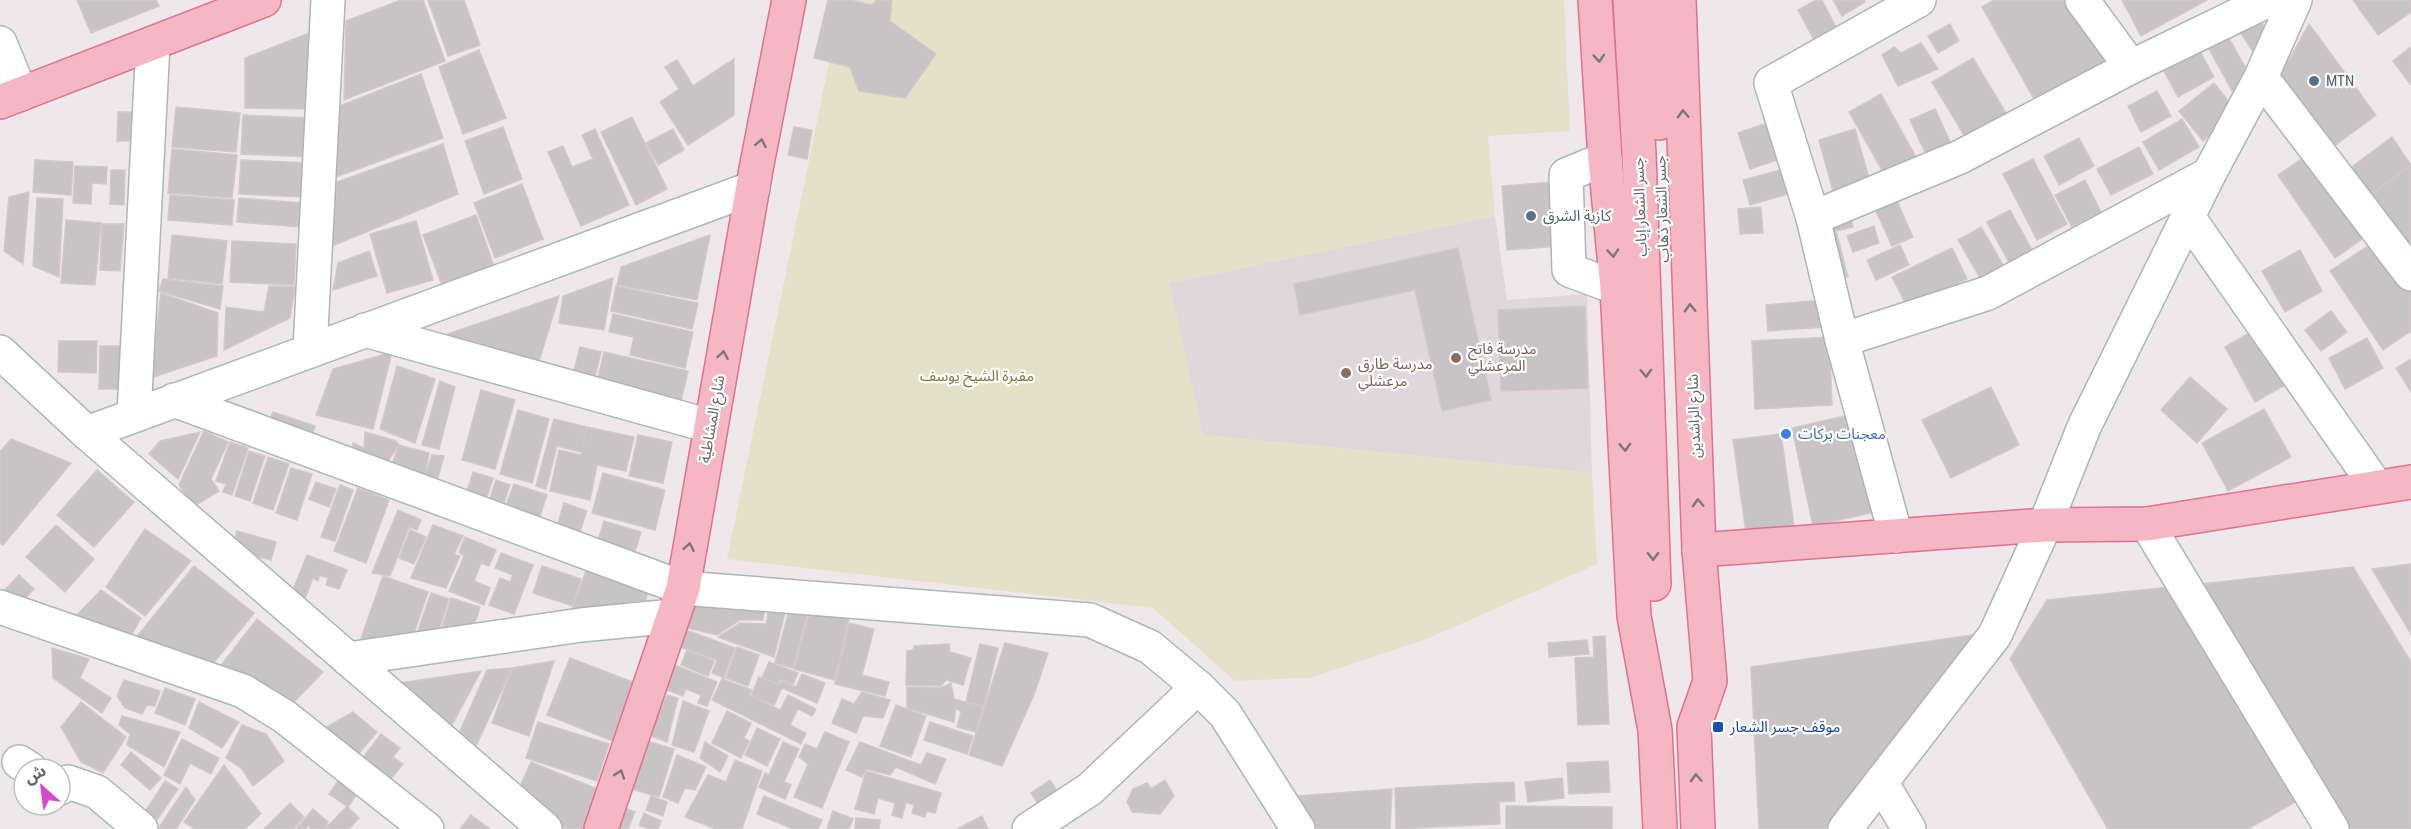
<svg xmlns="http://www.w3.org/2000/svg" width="2411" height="829" font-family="'Roboto Condensed','Noto Sans Arabic',sans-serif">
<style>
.education{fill:#dfd7d9}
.green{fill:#e3e2c8}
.building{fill:#c8c3c4;stroke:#d4c7cb;stroke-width:1.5}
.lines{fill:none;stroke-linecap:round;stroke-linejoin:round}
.minor-casing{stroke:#b0b6b4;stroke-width:36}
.major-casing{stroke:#e07094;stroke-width:36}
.minor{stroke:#fff;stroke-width:33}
.major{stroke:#f5b7c4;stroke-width:33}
.oneway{stroke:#7d7676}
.service-dot{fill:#5c6f8a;stroke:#fff;stroke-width:2}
.education-dot{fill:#8d6e63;stroke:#fff;stroke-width:2}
.shop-dot{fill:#3f7fe0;stroke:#fff;stroke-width:2}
.transit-dot{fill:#1a4fb4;stroke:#fff;stroke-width:2}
.labels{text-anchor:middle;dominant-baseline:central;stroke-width:4.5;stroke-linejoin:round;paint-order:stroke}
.service-label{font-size:15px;fill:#4e5e75;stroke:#fff;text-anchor:start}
.street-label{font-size:15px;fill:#5f6663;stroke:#fff}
.education-label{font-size:15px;fill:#785e54;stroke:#fff;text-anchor:start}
.park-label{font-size:15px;fill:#77783d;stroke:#fff}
.shop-label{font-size:15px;fill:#366cbe;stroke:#fff;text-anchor:start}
.transit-label{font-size:15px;fill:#164399;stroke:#fff;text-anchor:start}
</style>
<rect width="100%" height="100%" fill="#efe8ea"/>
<polygon class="education" points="1495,216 1507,300 1587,294 1592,473 1203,435 1169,283"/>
<polygon class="green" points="842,0 1564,0 1570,131 1488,136 1495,216 1169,283 1203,435 1592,473 1597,564 1427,639 1309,678 1235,681 1153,608 727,559"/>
<g class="building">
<polygon points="77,0 156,0 159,6 91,33"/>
<polygon points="401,0 423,0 445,61 344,100 346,21"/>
<polygon points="428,0 464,0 480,45 448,56"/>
<polygon points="828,0 850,0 872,5 877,0 892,0 890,21 936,54 905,98 859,91 850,67 814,58"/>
<polygon points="1816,0 1822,0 1842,39 1820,51 1798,10"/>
<polygon points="1833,0 1864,0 1865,2 1842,16"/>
<polygon points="1994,0 2070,0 2107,64 2037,104 1982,7"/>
<polygon points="2122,0 2207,0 2141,36"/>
<polygon points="2353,0 2411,0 2411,12 2378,35"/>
<polygon points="2259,19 2274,42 2255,55 2240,32"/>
<polygon points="1950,24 1959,41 1938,53 1928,36"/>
<polygon points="2309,24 2376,115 2329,150 2279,78"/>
<polygon points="309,33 308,109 245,108 245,58"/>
<polygon points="2229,38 2255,85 2235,96 2209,49"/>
<polygon points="1921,43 1938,69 1898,86 1882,55 1894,47 1901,53"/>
<polygon points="2411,47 2411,85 2393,61"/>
<polygon points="479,50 506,118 463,134 439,67"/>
<polygon points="2200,51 2214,77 2178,97 2164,71"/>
<polygon points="1973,58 2009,118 1968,142 1932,82"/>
<polygon points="734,59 734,115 688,145 660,102 679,89 665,67 677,60 693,86"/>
<polygon points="421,74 443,138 336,177 339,106"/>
<polygon points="2214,83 2238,113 2203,141 2179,111"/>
<polygon points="2157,91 2171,116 2141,132 2128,106"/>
<polygon points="1881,94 1918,161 1887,179 1849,112"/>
<polygon points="176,107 240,113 236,152 172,147"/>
<polygon points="1935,109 1954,150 1929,161 1910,120"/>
<polygon points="118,112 138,112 137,141 117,141"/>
<polygon points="243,115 312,118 310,157 241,154"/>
<polygon points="632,117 667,189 636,205 601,132"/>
<polygon points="2182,119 2199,147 2159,170 2143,142"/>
<polygon points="1770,122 1783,158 1750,169 1738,133"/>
<polygon points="503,127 522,179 484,194 465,141"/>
<polygon points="794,127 812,130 807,159 788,155"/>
<polygon points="595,129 629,205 581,226 548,152 563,146 572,167 593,159 582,135"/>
<polygon points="673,129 684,150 658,165 646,143"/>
<polygon points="1855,129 1871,185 1834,195 1819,140"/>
<polygon points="2392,137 2411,165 2366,199 2345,172"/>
<polygon points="2079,138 2094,166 2059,185 2044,156"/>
<polygon points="443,144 458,194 332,246 337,182"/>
<polygon points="2139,147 2153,174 2111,195 2097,169"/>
<polygon points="172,149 237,155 232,198 168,193"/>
<polygon points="2311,152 2368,235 2335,258 2278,175"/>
<polygon points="2033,159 2067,224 2037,240 2003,174"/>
<polygon points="35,160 73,162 71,195 33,192"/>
<polygon points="241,160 307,163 305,197 239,194"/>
<polygon points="2411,165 2411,241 2403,248 2366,199"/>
<polygon points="75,166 107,167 106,184 92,183 91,204 73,203"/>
<polygon points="1791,167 1798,191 1750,205 1743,180"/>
<polygon points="111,170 125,170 124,205 110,204"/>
<polygon points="2085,180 2101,212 2072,227 2055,195"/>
<polygon points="1556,182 1560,246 1507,250 1502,186"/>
<polygon points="522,184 543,239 495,258 474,203"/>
<polygon points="29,192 23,264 4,251 9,197"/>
<polygon points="170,195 234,200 232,225 168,220"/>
<polygon points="37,198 63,199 59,277 33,266"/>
<polygon points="239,198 303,203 301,227 237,222"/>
<polygon points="1897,201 1913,237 1892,246 1876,211"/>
<polygon points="1761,207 1763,233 1740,234 1738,209"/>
<polygon points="2010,210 2035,255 2012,268 1987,222"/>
<polygon points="476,215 495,269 443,288 423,235"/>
<polygon points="1850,217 1853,227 1836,231 1848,277 1839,279 1824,224"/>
<polygon points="66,220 101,223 95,285 61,283"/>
<polygon points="416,221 433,280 387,293 370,234"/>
<polygon points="102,224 124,224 120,271 100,270"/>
<polygon points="1874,226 1879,243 1853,252 1847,236"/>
<polygon points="1981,227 2009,275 1986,288 1958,240"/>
<polygon points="172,235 227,241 222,284 168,278"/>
<polygon points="710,235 697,300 617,285 621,267"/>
<polygon points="2380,238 2411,284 2411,331 2383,350 2330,271"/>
<polygon points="232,241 296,244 294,285 230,282"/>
<polygon points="1900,245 1909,265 1876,280 1867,260"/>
<polygon points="1458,248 1491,400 1442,411 1415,290 1300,315 1294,284"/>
<polygon points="1952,248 1967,279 1908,308 1892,277"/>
<polygon points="2300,250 2322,291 2285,312 2262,271"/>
<polygon points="369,251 377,276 333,290 338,263"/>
<polygon points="613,278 604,330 559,323 563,296"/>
<polygon points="163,279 223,286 220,309 159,291"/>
<polygon points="269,286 295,287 290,318 224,350 226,307 264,312"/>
<polygon points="616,286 698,303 692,329 611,311"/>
<polygon points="161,293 218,313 217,356 151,378"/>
<polygon points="559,296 537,368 436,338"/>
<polygon points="1823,300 1825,327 1768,331 1766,305"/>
<polygon points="1585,306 1588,388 1501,391 1498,310"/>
<polygon points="2331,311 2347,332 2321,351 2305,330"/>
<polygon points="613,314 693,332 685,368 630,355 634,337 609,332"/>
<polygon points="2256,329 2287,384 2255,402 2225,347"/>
<polygon points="1829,337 1832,405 1755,409 1752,341"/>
<polygon points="2367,338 2383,368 2345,389 2329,358"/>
<polygon points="59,341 97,341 96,373 58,372"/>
<polygon points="100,346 123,346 123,389 99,389"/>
<polygon points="580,347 601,352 592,389 571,383"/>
<polygon points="392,352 373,429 316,415 333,369"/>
<polygon points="604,352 688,371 679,410 595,391"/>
<polygon points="2411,359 2411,392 2396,368"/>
<polygon points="397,366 435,379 415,443 380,429"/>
<polygon points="2190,377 2227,409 2197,443 2161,410"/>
<polygon points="440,381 455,387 439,449 422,445"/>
<polygon points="1991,387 2019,445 1951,478 1922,420"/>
<polygon points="481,390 515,400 495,469 462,460"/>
<polygon points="2264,409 2291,457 2228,491 2202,443"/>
<polygon points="518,410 549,419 532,483 500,474"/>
<polygon points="273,412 315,426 309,444 266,430"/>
<polygon points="1854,414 1875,512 1813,526 1792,428"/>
<polygon points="554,419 587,427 581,452 557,446 546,489 536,486"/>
<polygon points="587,427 634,437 626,471 597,465 590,500 550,491 559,450 581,455"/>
<polygon points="204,431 228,442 211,479 219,491 193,507 179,485"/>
<polygon points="200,432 178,479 149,454 160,441"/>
<polygon points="365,432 396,441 399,445 383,468 352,457 353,443 364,448"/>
<polygon points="1781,434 1794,526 1746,533 1733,440"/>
<polygon points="638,435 672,442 663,483 629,476"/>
<polygon points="11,439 71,463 3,545 0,543 0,452"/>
<polygon points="230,442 248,448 232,495 223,492 226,484 216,481"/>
<polygon points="399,445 429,453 425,476 389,472"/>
<polygon points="249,451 265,456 250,501 235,496"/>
<polygon points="432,455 444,456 438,478 425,476"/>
<polygon points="268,457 289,464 273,510 253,503"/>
<polygon points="291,468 312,474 297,520 276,513"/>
<polygon points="97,470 134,502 94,547 57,515"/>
<polygon points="473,472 493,478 483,510 463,504"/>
<polygon points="603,473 665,490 655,530 592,513"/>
<polygon points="496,480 510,485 500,514 486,510"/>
<polygon points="316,482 336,489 329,507 309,499"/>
<polygon points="514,484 547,495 537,525 503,513"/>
<polygon points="340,485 353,490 335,541 321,537"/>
<polygon points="358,488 389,500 366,563 334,551"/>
<polygon points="564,503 587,511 577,540 555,533"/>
<polygon points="398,510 421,520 417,530 409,527 390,576 372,573"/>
<polygon points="604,521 641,532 633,558 596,547"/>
<polygon points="56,525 94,559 65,592 26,557"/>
<polygon points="433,525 463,536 454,554 460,556 446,588 411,578"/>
<polygon points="145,529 191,561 145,616 106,587"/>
<polygon points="410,530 426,537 414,564 399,558"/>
<polygon points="237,531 276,542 271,560 232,550"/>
<polygon points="465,537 496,550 489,566 481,563 474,581 490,588 484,605 449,591 464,556 459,552"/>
<polygon points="501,553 533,565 514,614 489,605 500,578 510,582 513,575 495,568"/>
<polygon points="307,555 347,570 339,589 326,585 328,578 320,575 318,581 313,578 300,611 289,600"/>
<polygon points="2411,564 2411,634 2372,569"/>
<polygon points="194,566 254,613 212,665 134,640"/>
<polygon points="542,566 581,579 573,606 533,593"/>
<polygon points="588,566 650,586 642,611 570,621 573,606"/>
<polygon points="2353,567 2411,662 2411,829 2350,829 2200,584"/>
<polygon points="19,575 34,589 19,605 4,591"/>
<polygon points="383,576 428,592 412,639 359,644"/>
<polygon points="2179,586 2302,798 2248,829 2108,829 2010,659 2047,600"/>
<polygon points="101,590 141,618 128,641 71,621"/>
<polygon points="431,593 449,599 437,637 414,642"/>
<polygon points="451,598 480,607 472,633 439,638"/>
<polygon points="686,604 765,607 763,620 740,620 717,635 679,626"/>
<polygon points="790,607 808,612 793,668 775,663"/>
<polygon points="769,610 785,612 774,657 718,637 740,623 766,624"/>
<polygon points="810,610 849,617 835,680 794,669"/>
<polygon points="257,619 323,672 288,708 219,668"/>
<polygon points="849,623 874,629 862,675 889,682 885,696 835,684"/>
<polygon points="686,630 735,648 724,678 712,673 717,660 680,647"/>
<polygon points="1986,633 1830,829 1759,829 1751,667"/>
<polygon points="1605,636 1609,724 1578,725 1575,658 1594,657 1593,637"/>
<polygon points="1587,640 1589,654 1549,657 1548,643"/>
<polygon points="1005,643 1048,653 1034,695 1002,766 969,755"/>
<polygon points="949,644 950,652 971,658 963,685 946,680 941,686 906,685 907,651 913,650 914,646"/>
<polygon points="980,644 998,648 984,706 966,702"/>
<polygon points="737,647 759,655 748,686 726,678"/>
<polygon points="52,648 89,659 80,678 111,698 102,713 53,678"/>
<polygon points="687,650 714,661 708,676 681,665"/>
<polygon points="570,658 635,683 613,741 547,715"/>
<polygon points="554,661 529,736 492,723 512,668"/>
<polygon points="769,662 798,673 793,685 780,679 778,684 762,678"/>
<polygon points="672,664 717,682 707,706 698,703 701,695 686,689 683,696 662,688"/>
<polygon points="512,668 476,746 457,738 487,670"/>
<polygon points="481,671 446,736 386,685"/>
<polygon points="802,674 825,683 817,703 782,688 774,705 751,696 759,677 779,685 781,681 796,687"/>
<polygon points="722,679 752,690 749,695 780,710 788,695 816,709 812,716 798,709 790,725 806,733 801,744 712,700"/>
<polygon points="124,680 160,691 155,706 147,705 142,714 125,708 117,696"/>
<polygon points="951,683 954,699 983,707 976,732 957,727 961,712 956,708 954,722 907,708 907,687 941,688"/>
<polygon points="165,688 195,699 185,725 155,713"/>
<polygon points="862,692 890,700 883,718 863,716 856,733 832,723 842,699 854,704"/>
<polygon points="667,695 678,698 667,742 649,735"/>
<polygon points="683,701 709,711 694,752 672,745"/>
<polygon points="81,702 126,737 103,773 81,762 61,727"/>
<polygon points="199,702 239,722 222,748 189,728"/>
<polygon points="896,705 926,716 911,757 880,746"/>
<polygon points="727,711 751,723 744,738 749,741 741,758 712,743"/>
<polygon points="353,712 377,732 353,760 320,731"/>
<polygon points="122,716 180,732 164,767 127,745 130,734 119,725"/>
<polygon points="538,722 609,744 597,781 526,758"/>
<polygon points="930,722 973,736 967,754 924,740"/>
<polygon points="242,725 266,734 284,761 253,786 242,769 226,758"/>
<polygon points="757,728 780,739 767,766 745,755"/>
<polygon points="825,732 849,742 822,808 794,797 808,764 799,757 805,744 817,749"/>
<polygon points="381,734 400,748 393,757 403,764 387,784 359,763"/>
<polygon points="182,739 219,758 211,774 190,763 180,784 164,775"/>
<polygon points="647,741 674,749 659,797 632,789"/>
<polygon points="705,742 728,756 720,772 700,758"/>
<polygon points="783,742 799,749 784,782 791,785 785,799 759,787 765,773 769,775"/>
<polygon points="860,742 921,765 927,753 946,759 935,784 896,767 890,775 866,769 862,777 846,770"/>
<polygon points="131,752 161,778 150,790 121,765"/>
<polygon points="677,755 706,767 695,790 685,788 678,803 663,797"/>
<polygon points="735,760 762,771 742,829 716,829 685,817 708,775 726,782"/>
<polygon points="1608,761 1610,792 1569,794 1567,763"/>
<polygon points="531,762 600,790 584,829 558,829 517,793"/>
<polygon points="224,765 261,814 245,829 195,829 184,822"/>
<polygon points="866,771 941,793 935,813 927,811 925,817 912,813 914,805 906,802 902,818 892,815 895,803 878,798 874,814 855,809"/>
<polygon points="1562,778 1564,798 1528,802 1525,782"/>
<polygon points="1050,780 1062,799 1043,812 1031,793"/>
<polygon points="1165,780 1174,796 1160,814 1132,812 1127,802 1133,789 1147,783 1151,789"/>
<polygon points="165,781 178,789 155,823 143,815"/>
<polygon points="338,781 357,794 348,807 329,794"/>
<polygon points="1514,782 1515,801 1499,802 1500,824 1396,829 1395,788"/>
<polygon points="186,787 195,800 176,829 158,829"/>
<polygon points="1392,789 1390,829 1316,829 1297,796"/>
<polygon points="651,796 667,802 663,816 646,810"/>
<polygon points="764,796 822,820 818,829 793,829 757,814"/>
<polygon points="290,803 304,817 293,829 264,829"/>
<polygon points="347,806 359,818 349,829 325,829"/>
<polygon points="1506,806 1612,807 1612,829 1506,829"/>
<polygon points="622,807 635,812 628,829 613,829"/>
<polygon points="313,809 328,822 324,829 312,829 308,826 306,829 296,829"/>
<polygon points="833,811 853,819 849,829 827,829"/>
<polygon points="644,813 661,821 658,829 649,829 639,825"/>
<polygon points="471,815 490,829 460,829"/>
<polygon points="982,816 988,829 957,829"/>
<polygon points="856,818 880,820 879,829 855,829"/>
</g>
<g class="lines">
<defs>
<g id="minor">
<polyline points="2082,0 2131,67"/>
<polyline points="0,43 21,94"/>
<polyline points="2261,77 2411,274"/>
<polyline points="1605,159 1566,175 1569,270 1617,288"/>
<polyline points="2188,217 2376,486"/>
<polyline points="1813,218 1960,157 2131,67 2269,0"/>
<polyline points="365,330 710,426"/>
<polyline points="1842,340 1988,293 2209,174"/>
<polyline points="310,350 328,0"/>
<polyline points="0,352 87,433 545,829"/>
<polyline points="174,400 683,588 1090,620 1150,647 1198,687 1225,714 1298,829"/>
<polyline points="134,415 153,43"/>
<polyline points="87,433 753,188"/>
<polyline points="2147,524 2332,829"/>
<polyline points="1896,536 1842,340 1813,218 1771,83 1919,0"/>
<polyline points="0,607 243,691 285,717 427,829"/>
<polyline points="348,659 581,625 673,616"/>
<polyline points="19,762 30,769"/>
<polyline points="1881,782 1909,829"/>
<polyline points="60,788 68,782 97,792 141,829"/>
<polyline points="1029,829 1090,789 1198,687"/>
<polyline points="1845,829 1995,635 2045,525 2084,427 2209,174 2261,77 2295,0"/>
</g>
<g id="major">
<polyline points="1595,0 1605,159 1617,288 1634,616 1655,730 1660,829"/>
<polyline points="1630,0 1639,154 1654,584"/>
<polyline points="1655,0 1659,123"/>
<polyline points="1679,0 1699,550 1710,681 1694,727 1698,829"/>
<polyline points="0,102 264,0"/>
<polyline points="1699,550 2045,525 2147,524 2411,482"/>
<polyline points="601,829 683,588 756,169 789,0"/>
</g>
</defs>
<use href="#minor" class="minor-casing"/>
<use href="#major" class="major-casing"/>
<use href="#minor" class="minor"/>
<use href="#major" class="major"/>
</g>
<defs><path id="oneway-chevron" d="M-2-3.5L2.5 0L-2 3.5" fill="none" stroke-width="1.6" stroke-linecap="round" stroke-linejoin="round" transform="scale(1.5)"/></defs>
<g class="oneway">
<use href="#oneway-chevron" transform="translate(1599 58) rotate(86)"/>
<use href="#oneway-chevron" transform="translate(1683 114) rotate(-92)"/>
<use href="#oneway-chevron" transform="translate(761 143) rotate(-79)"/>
<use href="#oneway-chevron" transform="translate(1613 253) rotate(85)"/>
<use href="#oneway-chevron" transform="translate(1690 308) rotate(-92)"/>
<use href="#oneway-chevron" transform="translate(723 355) rotate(-80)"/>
<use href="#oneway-chevron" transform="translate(1646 373) rotate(88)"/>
<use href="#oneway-chevron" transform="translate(1625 447) rotate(87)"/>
<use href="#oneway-chevron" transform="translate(1698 503) rotate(-92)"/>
<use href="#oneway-chevron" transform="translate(689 547) rotate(-80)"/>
<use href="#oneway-chevron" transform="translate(1653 556) rotate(89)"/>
<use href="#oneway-chevron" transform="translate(620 774) rotate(-71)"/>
<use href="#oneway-chevron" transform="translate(1696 778) rotate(-93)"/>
</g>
<g class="service-dot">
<circle cx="2314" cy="81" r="6"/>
<circle cx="1531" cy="216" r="6"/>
</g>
<g class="education-dot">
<circle cx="1456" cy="358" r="6"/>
<circle cx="1346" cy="373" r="6"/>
</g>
<circle class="shop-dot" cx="1786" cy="434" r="6"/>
<rect class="transit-dot" x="1712" y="721" width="12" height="12" rx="3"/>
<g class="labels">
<g class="service-label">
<text x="2326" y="81">MTN</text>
<text x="1543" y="216">كازية الشرق</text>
</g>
<g class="street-label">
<text transform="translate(1640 207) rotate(-92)">جسر الشعار إياب</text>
<text transform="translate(1662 209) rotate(-92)">جسر الشعار ذهاب</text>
<text transform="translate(1694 416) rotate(-92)">شارع الراشدين</text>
<text transform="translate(712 419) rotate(-80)">شارع المشاطية</text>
</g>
<g class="education-label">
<text x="1468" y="349">مدرسة فاتح<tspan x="1468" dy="17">المرعشلي</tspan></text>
<text x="1358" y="364">مدرسة طارق<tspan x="1358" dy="17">مرعشلي</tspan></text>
</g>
<g class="park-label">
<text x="977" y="376">مقبرة الشيخ يوسف</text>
</g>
<g class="shop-label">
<text x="1798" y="434">معجنات بركات</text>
</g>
<g class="transit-label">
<text x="1730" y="727">موقف جسر الشعار</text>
</g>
</g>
<g transform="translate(42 787) rotate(332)"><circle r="28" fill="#ffffff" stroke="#bfc2c1" stroke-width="1.5"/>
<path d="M0-4.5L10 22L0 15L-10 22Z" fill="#d44ace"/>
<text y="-9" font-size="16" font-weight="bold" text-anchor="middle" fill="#5f6663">ش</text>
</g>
</svg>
